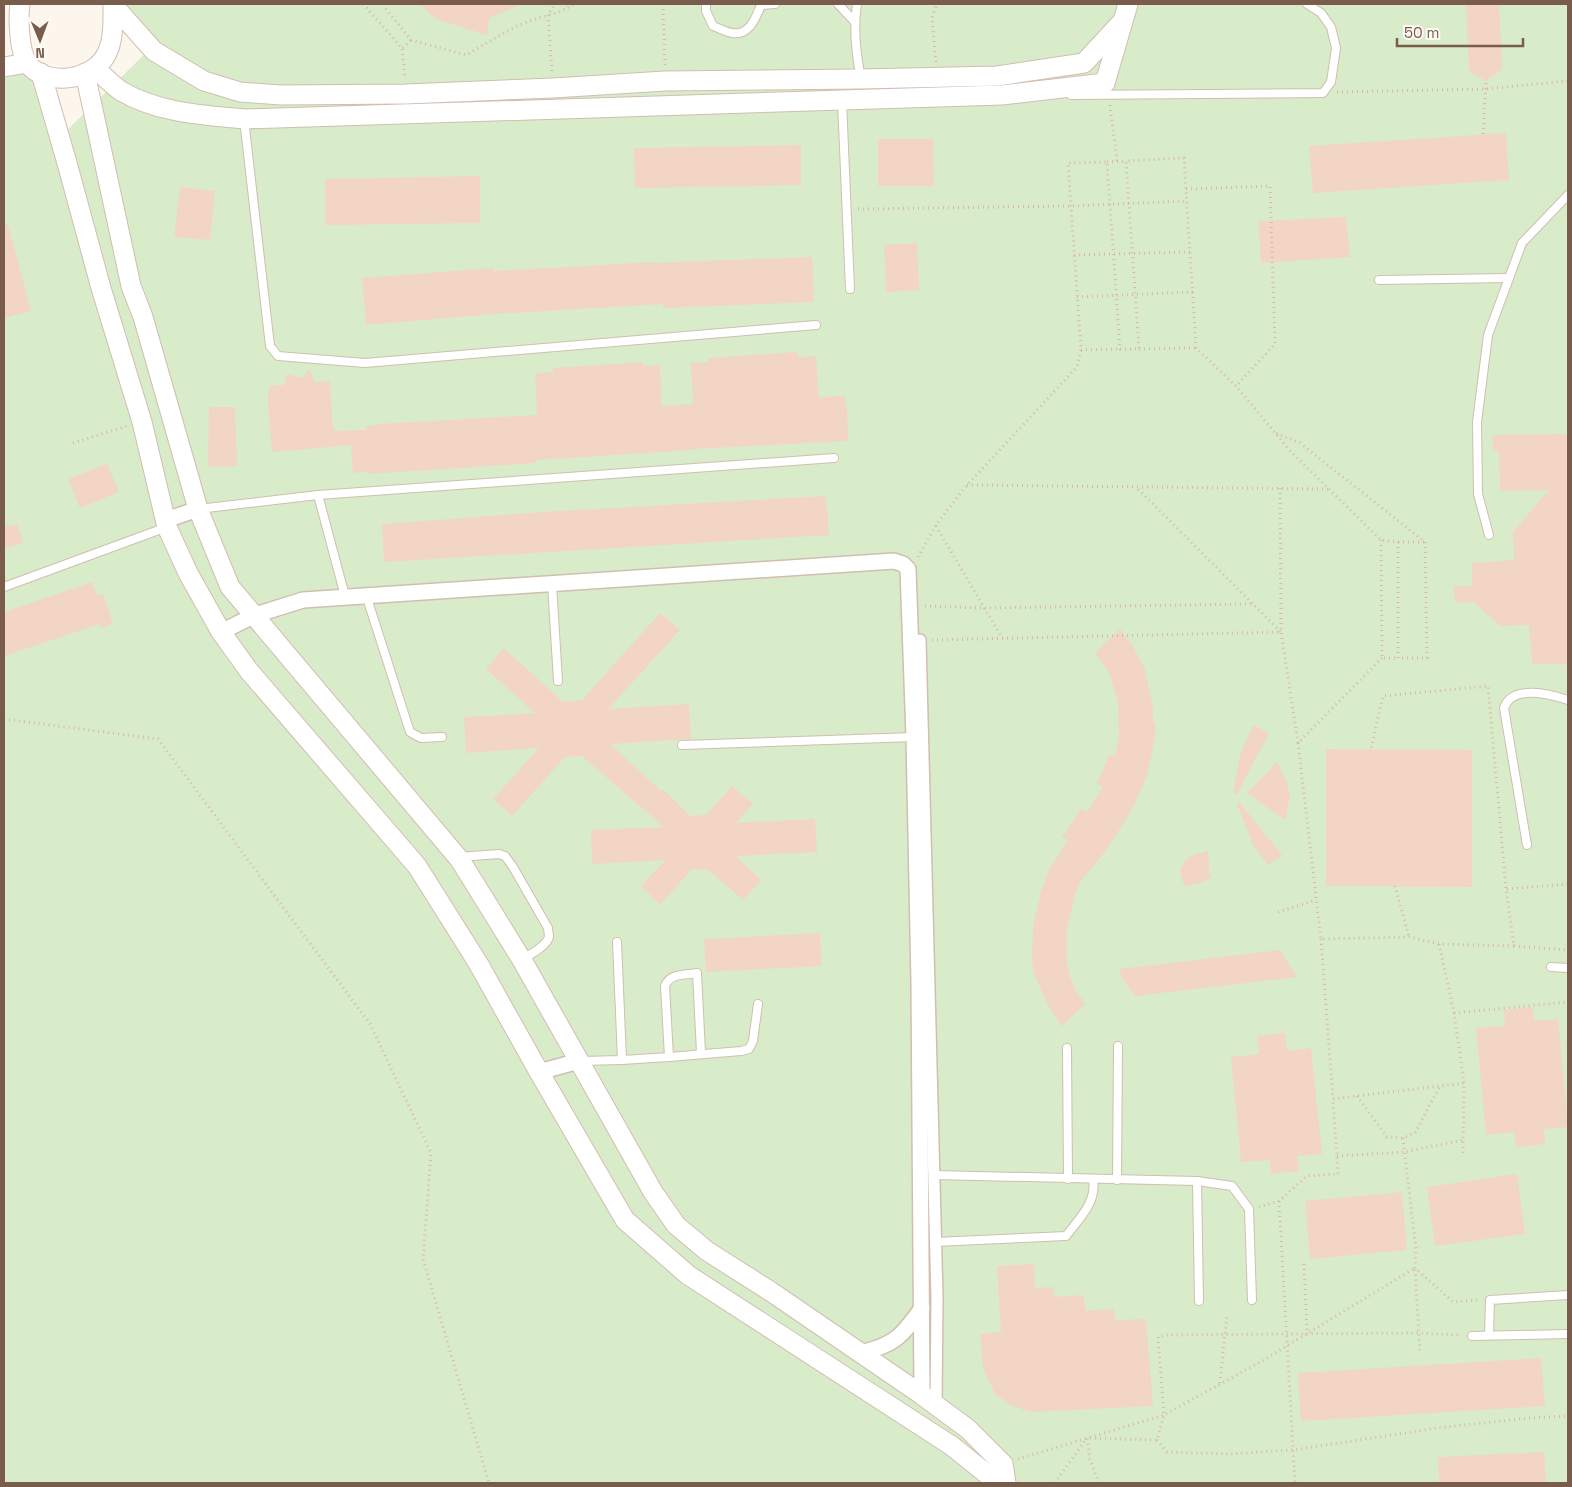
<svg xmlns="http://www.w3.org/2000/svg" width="1572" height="1487" font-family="'Space Grotesk',sans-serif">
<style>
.green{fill:#d8ecc9}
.building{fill:#f3d5c3}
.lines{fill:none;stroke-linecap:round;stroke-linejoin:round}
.service-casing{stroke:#d1beb0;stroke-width:10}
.pedestrian-casing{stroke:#d1beb0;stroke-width:14}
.minor-casing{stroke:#d1beb0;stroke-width:18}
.tertiary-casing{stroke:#d1beb0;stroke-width:21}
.path{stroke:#d9b8a5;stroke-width:3;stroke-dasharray:1 4;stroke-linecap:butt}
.service{stroke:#fff;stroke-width:8}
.pedestrian{stroke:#fff;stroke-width:11}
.minor{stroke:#fff;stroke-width:15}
.tertiary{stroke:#fff;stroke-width:19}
.path-bridge{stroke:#d9b8a5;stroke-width:3;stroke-dasharray:1 4;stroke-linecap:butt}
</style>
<rect width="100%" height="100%" fill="#fdf6ec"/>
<polygon class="green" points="124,4 1568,4 1568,1483 4,1483 4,73 27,63 52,145 158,41"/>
<g class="building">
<polygon points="420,4 522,4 489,18 487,35 436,19"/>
<polygon points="1466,4 1499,4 1502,69 1486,81 1469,71"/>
<polygon points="1506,133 1509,180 1313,193 1309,146"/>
<polygon points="878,139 933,139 934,186 878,186"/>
<polygon points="801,145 801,185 635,188 634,148"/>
<polygon points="480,176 480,223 325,225 325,179"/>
<polygon points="180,187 215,191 210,240 174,237"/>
<polygon points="1346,217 1350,257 1261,263 1258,221"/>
<polygon points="4,225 8,225 31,311 4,318"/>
<polygon points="917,243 919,290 886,292 884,245"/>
<polygon points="812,257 814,302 663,308 663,304 494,314 366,325 362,278 493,268 494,271 652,262 653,263"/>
<polygon points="797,352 798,357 816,356 819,397 845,396 845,406 847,406 848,441 692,449 692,450 536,460 536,463 369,474 369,472 353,473 351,445 272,452 268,406 269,386 284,385 287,374 303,378 309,369 315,382 330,381 333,431 366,430 366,426 380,424 537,415 535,373 553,372 553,368 643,362 643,366 660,365 662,406 693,404 691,363 708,362 708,358"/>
<polygon points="209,407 235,407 237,466 208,467"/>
<polygon points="1568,434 1568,664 1532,664 1529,625 1500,626 1474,602 1455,603 1454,586 1472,586 1472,563 1514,560 1513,532 1549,490 1500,491 1499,451 1493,451 1492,435"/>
<polygon points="107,464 119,492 80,508 68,479"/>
<polygon points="826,496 829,535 384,562 382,524 542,512"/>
<polygon points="17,524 23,543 4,548 4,527"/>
<polygon points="92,582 97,596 103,594 113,624 100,628 99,624 4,656 4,612"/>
<polygon points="660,613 680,630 608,709 689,704 691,739 610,744 661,791 663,789 690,816 706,815 732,786 753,804 736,823 815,819 817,852 736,856 761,880 743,900 708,870 692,869 660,905 641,886 666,860 592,864 591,830 664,827 582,756 565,757 512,816 493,799 539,748 466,753 464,717 535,713 486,669 504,648 563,702 582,700"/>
<polygon points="1120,629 1132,645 1145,669 1153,710 1153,722 1156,723 1155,736 1147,775 1133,808 1107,849 1080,882 1075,894 1067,930 1067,961 1069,974 1075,989 1085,1004 1062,1026 1047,1004 1034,973 1032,961 1033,927 1041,891 1049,870 1068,840 1062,837 1081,809 1087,812 1103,787 1097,784 1109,755 1115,756 1119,735 1118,703 1109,672 1095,653"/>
<polygon points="1253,725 1269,733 1237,794 1233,793 1240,755"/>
<polygon points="1326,749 1472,750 1472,887 1326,886"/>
<polygon points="1277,762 1287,783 1290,796 1285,820 1247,793"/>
<polygon points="1239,802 1282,855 1268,865 1253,845 1237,804"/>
<polygon points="1208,851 1209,869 1211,877 1203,882 1185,886 1181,877 1180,870 1185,861 1193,855"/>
<polygon points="820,933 822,966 706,972 704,939"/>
<polygon points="1280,950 1297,977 1135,996 1121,977 1120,969"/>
<polygon points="1533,1007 1534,1021 1558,1019 1568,1127 1544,1129 1545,1144 1516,1147 1514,1132 1486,1135 1476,1028 1505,1026 1504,1010"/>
<polygon points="1285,1033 1287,1051 1311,1048 1322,1154 1297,1156 1299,1171 1271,1174 1270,1160 1241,1162 1231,1057 1259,1054 1257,1036"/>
<polygon points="1517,1174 1525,1234 1435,1246 1427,1187"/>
<polygon points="1402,1192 1407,1250 1310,1259 1305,1201"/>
<polygon points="1034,1264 1035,1288 1053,1287 1054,1297 1084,1295 1085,1311 1114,1309 1115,1320 1146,1319 1153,1406 1031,1412 1012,1406 995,1394 983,1368 980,1334 1001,1332 997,1266"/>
<polygon points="1541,1358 1545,1406 1301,1421 1298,1373"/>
<polygon points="1544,1452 1546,1483 1439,1483 1438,1457"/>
</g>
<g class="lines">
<defs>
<g id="service">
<path d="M706 4V11L713 26C719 28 726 32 732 33 750 36 756 17 761 5"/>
<polyline points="838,4 854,21"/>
<path d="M857 4C853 29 856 54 861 79"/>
<polyline points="761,5 775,4"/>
<polyline points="1071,95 1323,93 1331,82 1336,48 1331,27 1321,13 1307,4"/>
<polyline points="842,101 850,289"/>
<polyline points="244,119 270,346 278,356 365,363 816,325"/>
<polyline points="1379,280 1509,278"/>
<polyline points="318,495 834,458"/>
<polyline points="198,509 318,495 345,596"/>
<polyline points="1489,535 1478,494 1477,422 1488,335 1522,243 1568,195"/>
<polyline points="552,584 558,681"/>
<polyline points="4,587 167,527"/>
<polyline points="366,595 410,732 421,738 442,737"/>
<polyline points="682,745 914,737"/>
<path d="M1527 845 1504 708C1512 684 1550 694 1568 700"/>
<path d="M458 857 499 854 505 856 513 867 548 928C548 931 549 934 549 937 546 947 530 954 522 960"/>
<polyline points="1551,967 1568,968"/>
<polyline points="1067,1048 1068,1179"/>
<polyline points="669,1057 741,1051 749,1049 753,1041 758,1004"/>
<path d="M622 1060 669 1057 665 986C670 973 684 975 697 973L701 1053"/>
<polyline points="581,1061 622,1060 617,942"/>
<polyline points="934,1175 1197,1181 1232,1186 1249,1209 1252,1300"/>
<polyline points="1117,1180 1118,1046"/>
<polyline points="1197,1181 1199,1301"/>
<path d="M935 1242 1066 1236C1079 1219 1097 1202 1093 1180"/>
<polyline points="1489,1335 1490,1300 1568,1295"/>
<polyline points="1472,1336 1568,1334"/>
</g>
<polyline id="pedestrian" points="920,640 937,1298 936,1406"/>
<g id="minor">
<polyline points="166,520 198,509"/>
<polyline points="221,632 255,615 303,600 894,561 903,564 908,569 914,737 919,982 922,1395"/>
<polyline points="539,1072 579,1061"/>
<path d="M860 1353C895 1345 902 1336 922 1308"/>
</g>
<g id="tertiary">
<path d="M20 4C18 17 19 53 28 64 47 88 95 80 107 53 114 39 113 19 113 4"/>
<polyline points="113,5 154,51 204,81 240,92 281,95 406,94 553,88 665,81 861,79 997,76 1084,63 1121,23"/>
<polyline points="4,67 27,63"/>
<path d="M95 68C103 75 112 85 121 91 158 113 203 115 244 119L1002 95 1105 83 1128 4"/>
<polyline points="41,73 67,163 101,288 142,422 167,527 188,573 221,632 249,671 417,866 478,963 539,1072 625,1220 688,1275 952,1446 998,1483"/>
<polyline points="85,73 131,286 143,317 198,509 230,587 460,860 522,960 653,1192 676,1225 707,1251 770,1291 922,1395 968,1429 1003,1464 1006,1483"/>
</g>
</defs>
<use href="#service" class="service-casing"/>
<use href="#pedestrian" class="pedestrian-casing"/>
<use href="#minor" class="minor-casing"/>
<use href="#tertiary" class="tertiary-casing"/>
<g class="path">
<polyline points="363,4 402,48 405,78"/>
<path d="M385 4V8L411 40 466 55C485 44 503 33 522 24 540 16 558 15 574 4"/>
<polyline points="663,4 665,66"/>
<polyline points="403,48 411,40"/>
<polyline points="936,62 932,18 937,4"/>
<polyline points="552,71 548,15 555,4"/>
<polyline points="1337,92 1485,89 1568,81"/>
<polyline points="1110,105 1117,161"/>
<polyline points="1107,162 1126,161"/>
<polyline points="1186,189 1270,186 1275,344 1236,386"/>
<polyline points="858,209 1071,206 1187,201"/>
<polyline points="1074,255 1191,252"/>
<polyline points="1077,297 1193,292"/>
<polyline points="1139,349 1196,348"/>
<polyline points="1081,350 1120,349"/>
<polyline points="73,443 127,426"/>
<polyline points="967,485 1328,489"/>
<polyline points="1280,488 1281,632 1298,743 1382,658"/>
<polyline points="4,492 6,492"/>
<polyline points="936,526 1002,638"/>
<polyline points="1381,540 1382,658 1398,658"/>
<polyline points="1398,542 1424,542"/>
<polyline points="918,557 936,525 967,485 1077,367 1081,350 1068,163 1107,162 1120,349 1139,349 1126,161 1184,158 1196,348 1236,386 1291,452 1381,540 1398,542 1398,658 1427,658 1425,542 1300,443 1273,432"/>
<polyline points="925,606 984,608 1253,604"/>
<polyline points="932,640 1281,632 1136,487"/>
<polyline points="4,719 158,739 370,1024 431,1153 423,1259 489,1483"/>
<polyline points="1298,743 1321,939 1409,937 1439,944 1514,946 1506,889 1488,686 1383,696 1371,749"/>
<polyline points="1395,886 1409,937"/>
<polyline points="1507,889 1568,884"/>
<polyline points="1278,912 1316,900"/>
<polyline points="1321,939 1333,1099"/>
<polyline points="1439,944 1454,1013 1464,1083 1463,1155"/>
<polyline points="1514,946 1568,950"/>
<polyline points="1454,1013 1568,1002"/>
<polyline points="1357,1096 1387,1137 1403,1138 1415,1133 1440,1086"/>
<polyline points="1403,1138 1416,1249 1415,1268 1453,1302 1479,1300"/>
<polyline points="1337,1156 1404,1152 1463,1140"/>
<polyline points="1279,1201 1295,1483"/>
<polyline points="1259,1207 1279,1201 1307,1176 1338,1174 1333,1099 1464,1083"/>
<polyline points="1304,1264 1307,1333"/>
<polyline points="1220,1383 1227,1315"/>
<polyline points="1157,1440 1167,1452 1228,1454 1293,1450 1437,1428 1530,1418 1568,1416"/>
<polyline points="1018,1459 1164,1415 1262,1361 1415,1268 1420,1353"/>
<polyline points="1055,1483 1086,1439"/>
<polyline points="1099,1483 1090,1459 1087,1438 1157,1440 1164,1415 1158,1337 1167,1335 1418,1333 1460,1335"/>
</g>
<use href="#service" class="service"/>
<use href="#pedestrian" class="pedestrian"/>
<use href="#minor" class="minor"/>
<use href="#tertiary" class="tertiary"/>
<polyline class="path-bridge" points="1483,134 1486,81"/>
</g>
<rect width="1572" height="1487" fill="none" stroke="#7a5c4d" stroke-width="10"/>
<g transform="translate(40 40) rotate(179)" stroke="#fffaf3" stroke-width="4" paint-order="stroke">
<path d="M0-4L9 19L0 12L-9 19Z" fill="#7a5c4d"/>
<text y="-8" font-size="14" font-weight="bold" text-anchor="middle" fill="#7a5c4d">N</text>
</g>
<path d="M1397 38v8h126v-8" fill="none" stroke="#7a5c4d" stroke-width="2.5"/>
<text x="1404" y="38" font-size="15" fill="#7a5c4d" stroke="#fffaf3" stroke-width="4" paint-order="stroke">50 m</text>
</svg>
